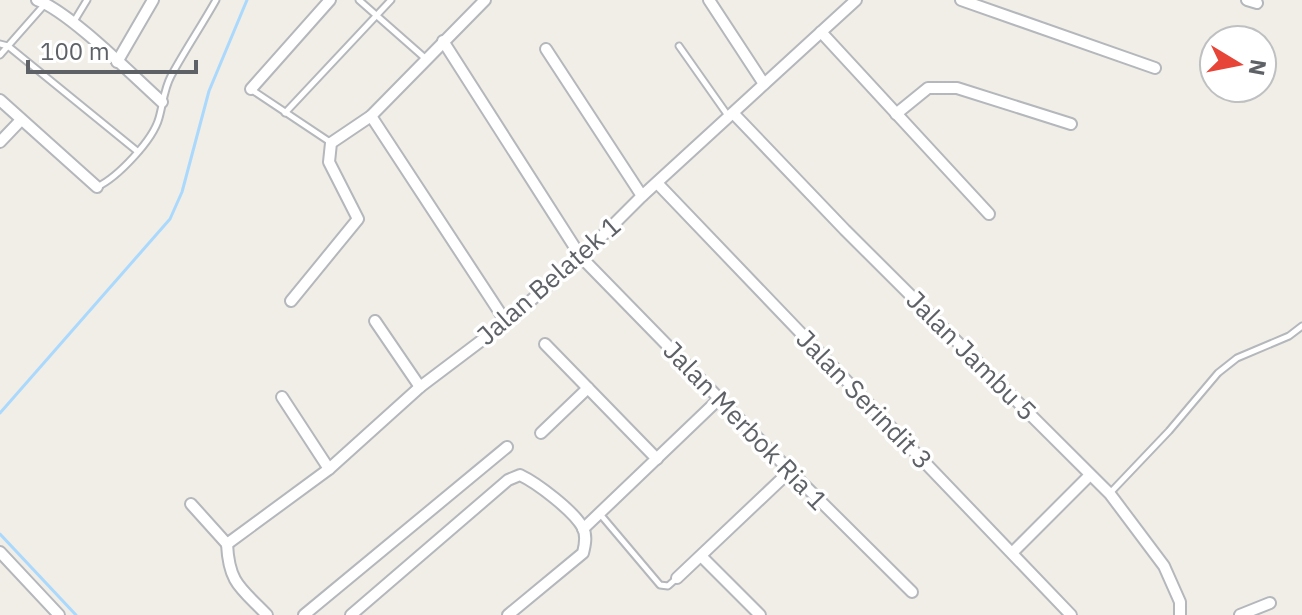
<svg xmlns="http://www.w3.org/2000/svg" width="1302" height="615" font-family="'IBM Plex Sans',sans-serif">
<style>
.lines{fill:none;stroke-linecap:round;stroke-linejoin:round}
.stream{stroke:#aad9fd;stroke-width:3}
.lane-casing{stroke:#b4b7bb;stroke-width:9}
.street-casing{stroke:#b4b7bb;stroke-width:14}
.lane{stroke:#fff;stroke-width:5}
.street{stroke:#fff;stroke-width:10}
.labels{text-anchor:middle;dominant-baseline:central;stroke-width:7;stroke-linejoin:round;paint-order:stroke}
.street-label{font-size:26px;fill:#5e6267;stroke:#fff}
</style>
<rect width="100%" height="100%" fill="#f0eee7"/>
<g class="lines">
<g class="stream">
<polyline points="0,413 170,219 182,192 209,91 247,0"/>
<polyline points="0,534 76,615"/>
</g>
<defs>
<g id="lane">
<polyline points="359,0 426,59"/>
<polyline points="73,23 87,0"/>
<polyline points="0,44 8,46 137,151"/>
<polyline points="679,46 729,117"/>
<polyline points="0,55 45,4"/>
<polyline points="252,90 330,142"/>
<polyline points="285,113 391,0"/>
<path d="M97 187C118 177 153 140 159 118 163 104 164 89 171 76 185 50 202 25 216 0"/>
<polyline points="1110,493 1169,431 1218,373 1237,358 1289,336 1302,326"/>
<polyline points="600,514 660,585 668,586 677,578"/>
</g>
<g id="street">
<path d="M37 0C70 12 133 76 162 102"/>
<polyline points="709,0 764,84"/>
<polyline points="961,0 1155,68"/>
<polyline points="1247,0 1257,3"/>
<polyline points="821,32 989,214"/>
<polyline points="443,41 581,257 790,471 912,592"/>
<polyline points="546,49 642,196"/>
<polyline points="117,62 153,0"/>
<polyline points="251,89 330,0"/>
<polyline points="0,100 97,187"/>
<polyline points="734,114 845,230 1110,494 1164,566 1180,602 1180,615"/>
<polyline points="896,114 928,88 957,88 1071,124"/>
<polyline points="371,116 506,322"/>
<polyline points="0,142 21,120"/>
<polyline points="658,184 1071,615"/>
<polyline points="291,301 358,219 329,162 331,143 371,116 485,0"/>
<polyline points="375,321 420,387"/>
<polyline points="545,344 657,459"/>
<polyline points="282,397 329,469"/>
<polyline points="541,433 588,388"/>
<polyline points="191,504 227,544"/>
<polyline points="583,529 720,398"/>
<polyline points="227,544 329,469 420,387 506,322 581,257 642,196 856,0"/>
<path d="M227 544C229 584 241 588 267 615"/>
<polyline points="0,552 59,615"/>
<polyline points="1013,552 1090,475"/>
<polyline points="701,556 760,615"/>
<polyline points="677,578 790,471"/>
<polyline points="304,615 507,447"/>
<path d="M351 615 508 480 520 475C537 483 574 511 583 528 587 536 585 545 583 553L508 615"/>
<polyline points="1240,615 1270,603"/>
</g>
</defs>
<use href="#lane" class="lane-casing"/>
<use href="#street" class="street-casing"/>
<use href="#lane" class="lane"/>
<use href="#street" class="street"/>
</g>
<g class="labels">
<g class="street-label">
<text transform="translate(548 280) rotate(-41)">Jalan Belatek 1</text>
<text transform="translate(972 355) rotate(45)">Jalan Jambu 5</text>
<text transform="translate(865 399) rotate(46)">Jalan Serindit 3</text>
<text transform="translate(746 425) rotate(46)">Jalan Merbok Ria 1</text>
</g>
</g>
<g transform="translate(1238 64) rotate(100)"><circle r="38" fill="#ffffff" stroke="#bfc0c2" stroke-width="2"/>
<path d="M0-6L14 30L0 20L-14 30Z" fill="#e64537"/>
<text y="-12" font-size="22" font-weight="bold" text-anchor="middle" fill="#5e6267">N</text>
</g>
<path d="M28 60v12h168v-12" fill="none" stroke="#5e6267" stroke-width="4"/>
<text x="40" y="60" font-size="24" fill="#5e6267" stroke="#ffffff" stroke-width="6" paint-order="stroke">100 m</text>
</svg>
